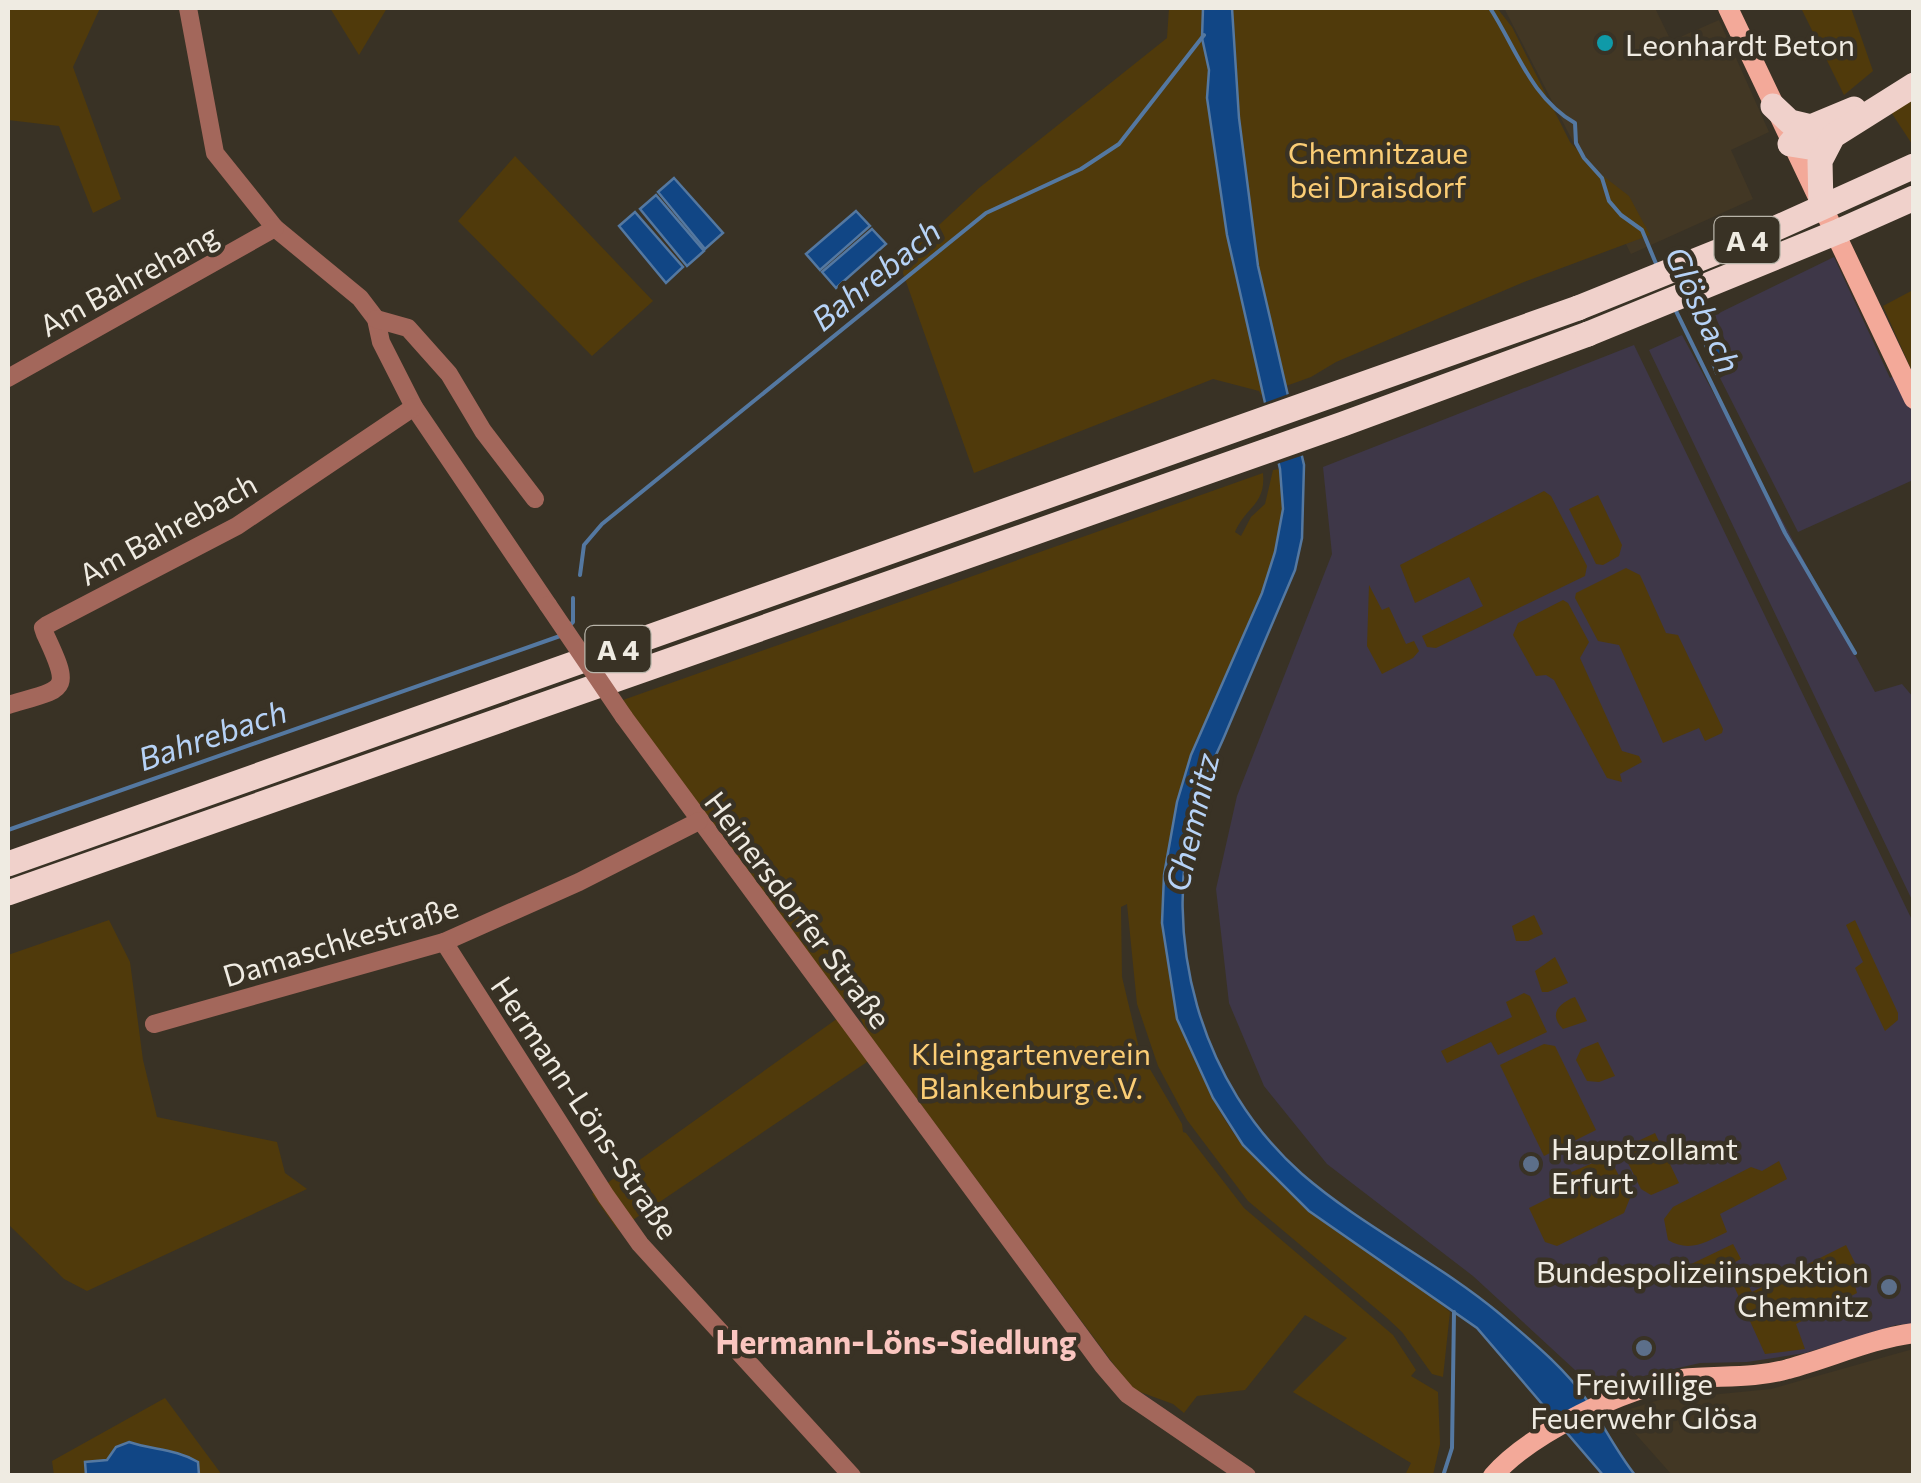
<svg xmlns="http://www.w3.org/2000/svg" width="1921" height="1483" font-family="Commissioner,sans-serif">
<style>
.commercial{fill:#3e3748}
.built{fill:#423724}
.green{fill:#503a0b}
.water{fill:#114685;stroke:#5478a1;stroke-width:2.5}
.pier{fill:#393225}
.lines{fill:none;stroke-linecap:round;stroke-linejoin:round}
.stream{stroke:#5478a1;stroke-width:4}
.minor{stroke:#a3675b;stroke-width:18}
.major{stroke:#f3a999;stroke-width:20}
.highway{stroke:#f0d1cb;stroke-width:25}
.minor-bridge{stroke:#a3675b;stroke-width:18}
.highway-bridge{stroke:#f0d1cb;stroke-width:25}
.culture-dot{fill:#0f9aa8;stroke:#393225;stroke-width:4}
.service-dot{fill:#5c6f8a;stroke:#393225;stroke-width:4}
.labels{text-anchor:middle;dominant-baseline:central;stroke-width:9;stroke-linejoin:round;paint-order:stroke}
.shield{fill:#393225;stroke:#b8b4a9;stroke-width:2.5}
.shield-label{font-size:28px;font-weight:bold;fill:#efebe2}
.poi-label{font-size:30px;fill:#efebe2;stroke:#393225;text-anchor:start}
.park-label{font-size:30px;fill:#fbcd75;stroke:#393225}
.street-label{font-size:30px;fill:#efebe2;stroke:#393225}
.water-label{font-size:32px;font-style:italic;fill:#b6d2f6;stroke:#393225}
.neighbourhood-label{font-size:32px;font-weight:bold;fill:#fac6c0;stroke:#393225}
</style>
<rect width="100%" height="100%" fill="#393225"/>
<g class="commercial">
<polygon points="1834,257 1890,378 1913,368 1913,480 1798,532 1720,378 1736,369 1715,315"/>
<polygon points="1682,335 1875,692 1902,684 1913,697 1913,902 1649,350"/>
<polygon points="1634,345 1913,922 1913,1324 1896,1325 1805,1353 1747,1362 1700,1363 1644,1376 1601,1394 1473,1276 1327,1164 1264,1086 1229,1003 1216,889 1237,796 1332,554 1323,467"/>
</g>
<g class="built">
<polygon points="1504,8 1655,8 1671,41 1719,20 1769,132 1731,150 1753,199 1631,254"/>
<polygon points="1913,1349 1913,1475 1672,1475 1617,1413 1659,1400 1771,1389"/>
</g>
<g class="green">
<polygon points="8,8 100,8 73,67 121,199 93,213 59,126 8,120"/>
<polygon points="330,8 387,8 359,55"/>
<polygon points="1169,8 1497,8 1512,27 1570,142 1598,172 1629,196 1650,235 1524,282 1336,362 1311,377 1261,395 1259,391 1213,379 974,473 899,262 979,188 1167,38"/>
<polygon points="1801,8 1851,8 1873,71 1844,95"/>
<polygon points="1913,97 1913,144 1912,144 1889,109"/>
<polygon points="515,156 653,301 592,356 458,221"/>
<polygon points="1913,290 1914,368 1911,369 1883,306"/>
<path d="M1280 469C1281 481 1283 494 1283 507 1282 570 1232 662 1206 720 1155 836 1146 965 1204 1080 1214 1101 1227 1127 1243 1145 1261 1164 1287 1180 1308 1197 1356 1235 1404 1273 1450 1312L1443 1377 1432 1374 1402 1332 1386 1317 1248 1201 1187 1120 1158 1066 1137 1004 1127 904 1121 907 1122 977 1140 1052 1182 1124 1183 1132 1186 1133 1244 1208 1393 1335 1416 1370 1411 1376 1438 1392 1440 1444 1433 1475H1405L1411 1463 1293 1392 1347 1338 1305 1315 1245 1390 1197 1396 1184 1413 1173 1404 1132 1389 867 1032 850 996 842 1000 654 750 623 700 1263 473C1266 505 1246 506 1235 532L1241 536 1251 517 1265 504 1273 470Z"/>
<polygon points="1544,491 1551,496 1587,566 1585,576 1436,648 1427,647 1422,636 1483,606 1469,577 1415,603 1400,565"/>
<polygon points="1598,495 1622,545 1619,556 1603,565 1596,564 1569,509"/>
<polygon points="1626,568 1640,575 1666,633 1678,635 1723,729 1722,733 1705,741 1699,728 1663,743 1619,645 1598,641 1575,598 1576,593"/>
<polygon points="1369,585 1382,610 1389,607 1406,644 1414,641 1419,651 1413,658 1382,674 1367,646"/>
<polygon points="1563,600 1568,603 1589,642 1580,658 1622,751 1639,756 1642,762 1620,774 1622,782 1607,778 1554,680 1546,675 1536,676 1513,635 1518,623"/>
<polygon points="1534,915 1543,934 1528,941 1516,941 1512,926"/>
<polygon points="109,920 130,962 143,1060 157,1117 277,1142 285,1173 307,1189 87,1291 64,1279 8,1224 8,955"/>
<polygon points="1855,920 1898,1013 1898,1020 1885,1031 1855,968 1863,962 1846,925"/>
<polygon points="1555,957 1568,983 1548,992 1542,992 1535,971"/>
<polygon points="1524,993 1530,996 1547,1032 1498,1055 1491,1042 1447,1063 1441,1051 1512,1017 1506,1002"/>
<path d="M1575 997 1587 1021 1563 1029C1548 1014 1559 1003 1575 997Z"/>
<polygon points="838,1018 870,1060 618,1230 592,1194"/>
<polygon points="1598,1042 1615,1076 1599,1082 1587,1081 1576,1060 1581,1049"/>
<polygon points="1544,1044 1555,1046 1596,1130 1544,1156 1500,1065"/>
<polygon points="1655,1133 1679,1183 1651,1195 1641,1189 1621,1149"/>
<polygon points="1609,1156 1630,1198 1624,1213 1557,1246 1545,1242 1529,1208 1565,1190 1560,1177"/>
<path d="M1779 1161 1787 1179 1720 1214 1727 1232C1706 1242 1690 1253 1668 1240L1664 1219 1673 1207 1751 1167 1762 1171Z"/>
<polygon points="1733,1244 1741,1259 1693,1282 1685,1267"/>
<polygon points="1846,1245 1863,1279 1854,1282 1857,1293 1796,1324 1805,1349 1765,1354 1733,1284 1744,1278 1752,1292"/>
<path d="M165 1398 222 1475H199L198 1462C182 1455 131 1437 117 1447 116 1448 108 1459 107 1461L85 1462 86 1475H54L52 1461Z"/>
</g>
<g class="water">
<path d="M1203 8H1232L1239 118 1258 266 1304 465 1302 538 1295 570C1272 623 1250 677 1227 730 1217 755 1202 781 1195 807 1160 938 1200 1084 1302 1174 1363 1227 1438 1262 1500 1314 1529 1339 1564 1367 1586 1399 1603 1424 1616 1451 1635 1475H1603L1477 1328 1309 1211 1243 1145 1213 1098 1177 1019 1162 923 1164 875 1177 802 1191 755 1262 593 1275 552 1283 509 1280 469 1227 235 1207 98 1209 70 1202 38Z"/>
<polygon points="674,178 723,233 705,249 658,192"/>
<polygon points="656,195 704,251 687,266 640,209"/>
<polygon points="856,211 870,226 820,270 806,254"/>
<polygon points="635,212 683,267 666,283 619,226"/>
<polygon points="872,229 886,244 836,288 822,272"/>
<polygon points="1708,335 1712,347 1721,347 1728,367 1716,373 1702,337"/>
<path d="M129 1442C153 1450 176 1449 198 1462L199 1475H86L85 1462 107 1460 116 1447Z"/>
</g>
<polygon class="pier" points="1294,392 1307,454 1274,465 1261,404"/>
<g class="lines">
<g class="stream">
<path d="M1490 8C1516 48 1531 98 1575 123L1576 143 1584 158 1602 178 1609 201 1621 215 1642 230 1657 266"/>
<polyline points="1674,307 1785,533 1855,653"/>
<polyline points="580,575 584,545 602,524 986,213 1081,169 1119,144 1204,35"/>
<polyline points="570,625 573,622 573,598"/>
<polyline points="8,830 560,636"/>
<polyline points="1443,1476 1452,1448 1454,1312"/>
</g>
<g class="minor">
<polyline points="188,8 215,153 275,228 360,298 376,319 381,342 414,407 548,605"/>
<polyline points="376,319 408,328 449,374 483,431 535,499"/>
<polyline points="8,378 275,228"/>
<path d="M8 705C66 688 73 693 45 634L43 628 47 625 237 526 414 407"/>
<polyline points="624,717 1103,1366 1127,1394 1247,1476"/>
<polyline points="444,942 606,1196 640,1244 852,1476"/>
<polyline points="154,1024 444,942 579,882 699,821"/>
</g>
<g class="major">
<polyline points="1728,8 1914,399"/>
<path d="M1493 1476C1529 1434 1627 1386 1682 1379 1717 1375 1753 1379 1788 1369 1830 1358 1870 1339 1914 1333"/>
</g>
<g class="highway">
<polyline points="1773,106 1790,122 1811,127"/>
<polyline points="1833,136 1809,147 1790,144 1801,131 1854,109"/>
<polyline points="1821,207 1820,161 1833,136 1914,85"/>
<polyline points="1842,230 1914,198"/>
<polyline points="8,864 1578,308"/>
<polyline points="8,893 1343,424 1588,334"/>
</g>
<polyline class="minor-bridge" points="548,605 624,717"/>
<g class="highway-bridge">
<polyline points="1578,308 1774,229 1914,166"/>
<polyline points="1588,334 1842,230"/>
</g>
</g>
<circle class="culture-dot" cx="1605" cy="43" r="10"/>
<g class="service-dot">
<circle cx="1531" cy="1164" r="10"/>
<circle cx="1889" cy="1287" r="10"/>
<circle cx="1644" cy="1348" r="10"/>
</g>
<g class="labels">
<g class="shield">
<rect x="1714.5" y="217" width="65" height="46" rx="8"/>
<rect x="585.5" y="626" width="65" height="46" rx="8"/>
</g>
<g class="shield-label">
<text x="1747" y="240">A 4</text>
<text x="618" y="649">A 4</text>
</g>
<g class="poi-label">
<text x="1625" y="43">Leonhardt Beton</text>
<text x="1551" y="1147">Hauptzollamt<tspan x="1551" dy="34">Erfurt</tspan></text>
<text x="1869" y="1270" text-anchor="end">Bundespolizeiinspektion<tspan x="1869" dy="34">Chemnitz</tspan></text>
<text x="1644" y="1382" text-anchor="middle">Freiwillige<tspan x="1644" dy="34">Feuerwehr Glösa</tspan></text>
</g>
<g class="park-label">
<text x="1378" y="151">Chemnitzaue<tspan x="1378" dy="34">bei Draisdorf</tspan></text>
<text x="1031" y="1052">Kleingartenverein<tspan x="1031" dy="34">Blankenburg e.V.</tspan></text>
</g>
<g class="street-label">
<text transform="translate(128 279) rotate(-29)">Am Bahrehang</text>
<text transform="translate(167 528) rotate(-29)">Am Bahrebach</text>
<text transform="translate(799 909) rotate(53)">Heinersdorfer Straße</text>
<text transform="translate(340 940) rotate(-17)">Damaschkestraße</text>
<text transform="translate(586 1107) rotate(56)">Hermann-Löns-Straße</text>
</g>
<g class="water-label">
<text transform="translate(875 274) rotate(-39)">Bahrebach</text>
<text transform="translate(1704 309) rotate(65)">Glösbach</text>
<text transform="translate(212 734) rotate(-19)">Bahrebach</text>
<text transform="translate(1191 822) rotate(-77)">Chemnitz</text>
</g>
<g class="neighbourhood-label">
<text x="896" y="1341">Hermann-Löns-Siedlung</text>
</g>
</g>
<rect width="1921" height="1483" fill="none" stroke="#efebe2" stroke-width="20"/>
</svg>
